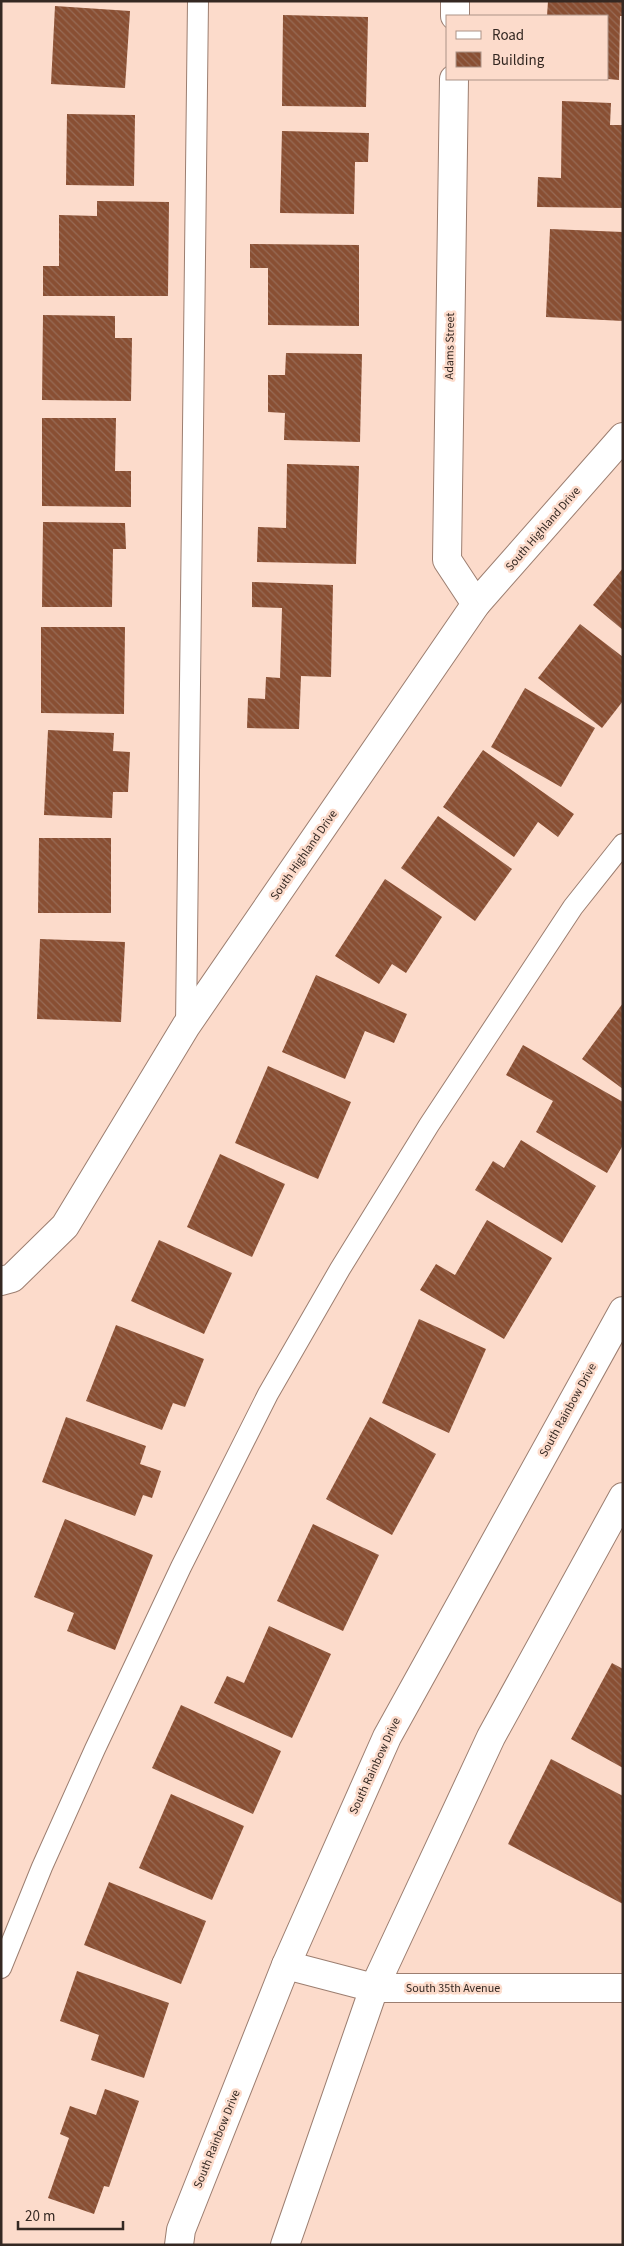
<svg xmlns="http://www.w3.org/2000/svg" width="624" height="2246" font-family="'Source Sans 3',sans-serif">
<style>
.building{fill:url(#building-back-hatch)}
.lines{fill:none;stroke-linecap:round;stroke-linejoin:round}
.service-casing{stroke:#9c7e70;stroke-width:22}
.minor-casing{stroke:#9c7e70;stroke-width:30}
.service{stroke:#fff;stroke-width:20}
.minor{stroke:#fff;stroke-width:28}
.labels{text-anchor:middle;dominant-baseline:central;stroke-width:5;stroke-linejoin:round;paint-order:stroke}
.street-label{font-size:12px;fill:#342822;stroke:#fcdbcb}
</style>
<defs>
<pattern id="building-back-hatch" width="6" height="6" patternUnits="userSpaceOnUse" patternTransform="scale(1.25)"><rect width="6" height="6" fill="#894f33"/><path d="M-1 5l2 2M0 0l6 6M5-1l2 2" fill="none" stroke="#976b56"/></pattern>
</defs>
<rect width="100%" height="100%" fill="#fcdbcb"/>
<g class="building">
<polygon points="548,1 623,1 623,16 620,16 619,80 608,79 608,16 547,16"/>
<polygon points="55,6 130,11 125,88 51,84"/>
<polygon points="283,15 368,17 366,107 282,106"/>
<polygon points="562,101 611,103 610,125 623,125 623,208 537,207 538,177 561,178"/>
<polygon points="67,114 135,115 134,186 66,185"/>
<polygon points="282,131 369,133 368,162 355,162 354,214 280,213"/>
<polygon points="97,201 169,202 168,296 43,296 43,266 59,266 59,215 97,216"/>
<polygon points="550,229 623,232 623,321 546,317"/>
<polygon points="250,244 359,245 359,326 268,325 268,268 250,268"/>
<polygon points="43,315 115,316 115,338 132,338 131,401 42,400"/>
<polygon points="286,353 362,354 360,442 284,440 285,413 268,412 268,375 285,375"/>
<polygon points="42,418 116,418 115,471 131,471 131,507 42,506"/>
<polygon points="287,464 359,466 356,564 257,562 258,527 286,528"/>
<polygon points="43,522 125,523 126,549 113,549 112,607 42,607"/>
<polygon points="623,568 623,630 593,605"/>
<polygon points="252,582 333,585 331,677 301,676 299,729 247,728 248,698 265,699 266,677 280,678 282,608 252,607"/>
<polygon points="580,624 623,657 623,701 602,728 538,678"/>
<polygon points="41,627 125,627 124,714 41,713"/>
<polygon points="525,688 595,728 561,787 491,747"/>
<polygon points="48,730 114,733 113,751 130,752 128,792 113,792 112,818 44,815"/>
<polygon points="483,750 574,814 558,837 538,822 514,857 443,807"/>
<polygon points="438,816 512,869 475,921 401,868"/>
<polygon points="39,838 111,838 111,913 38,913"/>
<polygon points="385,879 442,917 406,973 392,964 379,984 335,956"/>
<polygon points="40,939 125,942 121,1022 37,1019"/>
<polygon points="316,975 407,1014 394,1043 365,1031 345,1079 282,1052"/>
<polygon points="623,1003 623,1089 582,1059"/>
<polygon points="523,1045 623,1102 623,1145 607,1173 536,1132 553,1101 506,1075"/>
<polygon points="268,1066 351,1102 318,1179 235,1143"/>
<polygon points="521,1140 596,1186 562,1243 475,1190 493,1161 504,1168"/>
<polygon points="220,1154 285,1184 252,1257 187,1227"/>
<polygon points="487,1220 552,1258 504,1339 420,1290 436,1264 455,1275"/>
<polygon points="159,1240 232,1273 204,1334 131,1301"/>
<polygon points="419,1319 486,1349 449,1433 382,1403"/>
<polygon points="116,1325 204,1359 185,1407 173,1403 162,1430 86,1401"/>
<polygon points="66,1417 146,1446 140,1464 161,1471 152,1498 143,1495 135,1516 42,1482"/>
<polygon points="370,1417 436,1454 392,1535 326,1499"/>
<polygon points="65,1519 153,1555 115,1650 67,1631 74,1613 34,1597"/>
<polygon points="313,1524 379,1555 343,1631 277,1601"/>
<polygon points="269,1626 331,1654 292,1738 214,1703 227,1676 244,1683"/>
<polygon points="612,1663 623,1669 623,1768 571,1739"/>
<polygon points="181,1705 281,1751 253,1814 152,1768"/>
<polygon points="551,1759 623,1796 623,1904 508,1844"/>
<polygon points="171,1794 244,1826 212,1900 139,1868"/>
<polygon points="109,1882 206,1921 181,1984 84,1945"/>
<polygon points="77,1971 169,2003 144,2078 91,2060 99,2035 60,2021"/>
<polygon points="105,2089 139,2101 109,2187 104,2186 94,2214 48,2198 69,2138 60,2134 70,2106 96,2115"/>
</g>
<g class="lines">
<defs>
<g id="service">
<polyline points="186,1026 198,1"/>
<polyline points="1,1968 42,1867 95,1749 181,1567 268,1394 340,1269 429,1125 573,907 623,844"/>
</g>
<g id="minor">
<polyline points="455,16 455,1"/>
<polyline points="454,79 447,560 476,604"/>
<polyline points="1,1281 12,1278 65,1226 186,1026 476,604 623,437"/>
<polyline points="286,1965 374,1988 623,1988"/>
<polyline points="179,2245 181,2230 286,1965 387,1737 623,1311"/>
<polyline points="285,2245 374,1988 491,1737 623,1497"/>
</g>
</defs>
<use href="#service" class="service-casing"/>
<use href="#minor" class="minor-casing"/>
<use href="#service" class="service"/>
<use href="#minor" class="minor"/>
</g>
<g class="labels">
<g class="street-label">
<text transform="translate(450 346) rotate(-89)">Adams Street</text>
<text transform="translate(543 529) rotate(-49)">South Highland Drive</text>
<text transform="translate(304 855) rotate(-55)">South Highland Drive</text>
<text transform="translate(568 1410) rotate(-61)">South Rainbow Drive</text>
<text transform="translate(375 1766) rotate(-65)">South Rainbow Drive</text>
<text x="453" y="1988">South 35th Avenue</text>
<text transform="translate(217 2139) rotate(-68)">South Rainbow Drive</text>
</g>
</g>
<rect width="624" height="2246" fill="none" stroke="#342822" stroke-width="5"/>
<rect x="446" y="15" width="162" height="65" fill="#fcdbcb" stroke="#ac9387"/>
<rect x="456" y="31" width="25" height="8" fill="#ffffff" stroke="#ac9387"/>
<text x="492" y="40" font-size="15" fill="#342822">Road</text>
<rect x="456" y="52" width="25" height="15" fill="url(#building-back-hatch)" stroke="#ac9387"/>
<text x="492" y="65" font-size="15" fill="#342822">Building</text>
<path d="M18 2221v8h105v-8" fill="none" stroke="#342822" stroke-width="2.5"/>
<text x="25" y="2221" font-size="15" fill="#342822" stroke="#fcdbcb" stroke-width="4" paint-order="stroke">20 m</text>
</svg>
